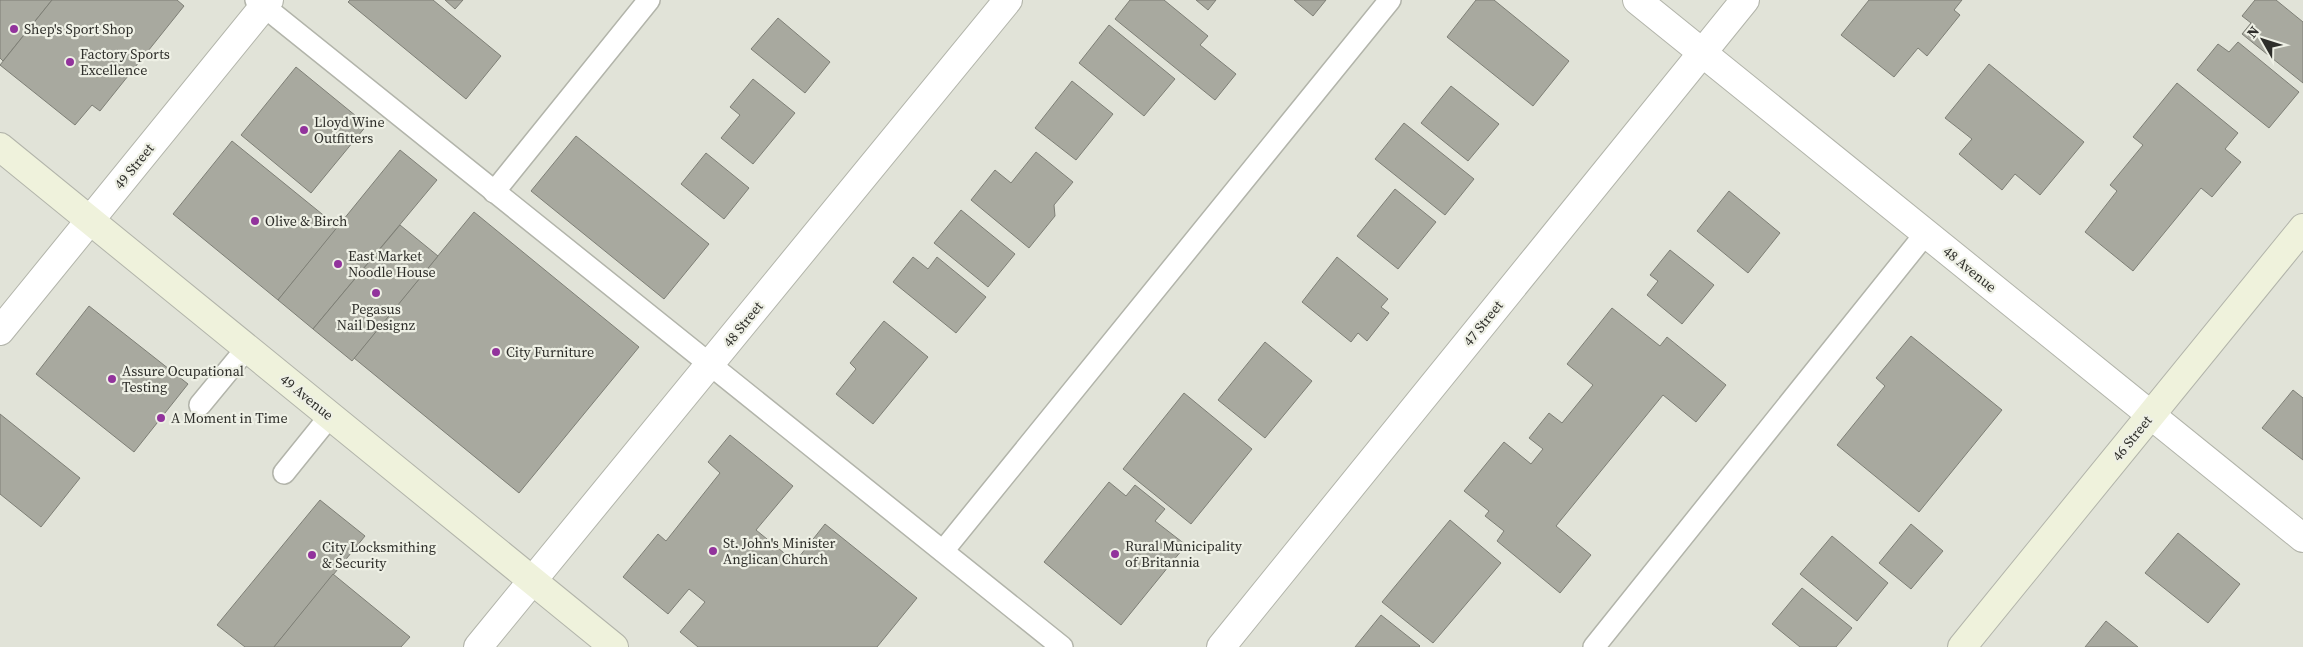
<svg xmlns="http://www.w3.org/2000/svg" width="2303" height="647" font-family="'Source Serif 4',serif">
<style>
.building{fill:#a8a99f;stroke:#7e7f76}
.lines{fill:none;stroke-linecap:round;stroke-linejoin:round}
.lane-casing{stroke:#b2b4aa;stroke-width:24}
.street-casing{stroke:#b2b4aa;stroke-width:30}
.secondary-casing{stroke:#b2b4aa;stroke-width:30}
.lane{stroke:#fff;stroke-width:21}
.street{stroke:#fff;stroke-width:28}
.secondary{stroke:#eff2dc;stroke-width:28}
.poi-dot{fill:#92339c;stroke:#eef0e5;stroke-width:2}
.labels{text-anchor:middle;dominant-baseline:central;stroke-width:4.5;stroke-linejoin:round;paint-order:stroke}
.poi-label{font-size:14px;fill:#2e2e2a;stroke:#eef0e5;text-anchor:start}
.street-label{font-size:14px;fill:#2e2e2a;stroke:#eef0e5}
</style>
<rect width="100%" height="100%" fill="#e1e3d8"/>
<g class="building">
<polygon points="0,0 52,0 3,61 0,58"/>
<polygon points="52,0 177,0 184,6 100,111 92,105 75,125 0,65"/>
<polygon points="350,0 433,0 501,56 466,99 348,2"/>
<polygon points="445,0 463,0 455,9"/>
<polygon points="1130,0 1164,0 1208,36 1200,45 1236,74 1215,100 1115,19"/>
<polygon points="1196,0 1216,0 1208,10"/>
<polygon points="1294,0 1326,0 1313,16"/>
<polygon points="1476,0 1494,0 1569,61 1533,106 1447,37"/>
<polygon points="1869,0 1962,0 1954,10 1960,15 1927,56 1918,48 1894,77 1841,35"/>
<polygon points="2255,0 2276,0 2303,22 2303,83 2242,34 2251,23 2242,16"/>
<polygon points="778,18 830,62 805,93 751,49"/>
<polygon points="1109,25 1175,79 1144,116 1079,63"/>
<polygon points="2238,42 2299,92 2269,128 2197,70 2218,44 2229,52"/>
<polygon points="1989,64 2084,142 2040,195 2015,174 2002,190 1959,154 1972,139 1945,118"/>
<polygon points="296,67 367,125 311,193 241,135"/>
<polygon points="753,79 795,113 753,164 721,138 740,115 730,107"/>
<polygon points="1072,81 1113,114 1076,160 1035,128"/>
<polygon points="2177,83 2238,133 2225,149 2241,162 2212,197 2201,188 2133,271 2085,232 2117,191 2110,185 2143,145 2133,137"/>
<polygon points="1451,86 1499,124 1468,161 1421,123"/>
<polygon points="1404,123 1474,179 1445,215 1375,159"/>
<polygon points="576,136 709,244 664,299 531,191"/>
<polygon points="232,141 338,227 278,300 173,214"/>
<polygon points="400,150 437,180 313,329 278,300"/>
<polygon points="1036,152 1073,182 1054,205 1055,216 1029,248 971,200 995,170 1011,183"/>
<polygon points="706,153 749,188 724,219 681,184"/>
<polygon points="1395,189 1436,222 1398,269 1357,236"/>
<polygon points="1729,191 1780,233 1748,273 1697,231"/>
<polygon points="961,210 1015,254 988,287 934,243"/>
<polygon points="474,212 639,347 519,493 354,358"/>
<polygon points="400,225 438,256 352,361 313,329"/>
<polygon points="1670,250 1714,285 1682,324 1647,295 1658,281 1650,275"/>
<polygon points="913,257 928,269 937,257 986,297 956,333 893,282"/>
<polygon points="1337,257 1388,299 1381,307 1389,313 1367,341 1358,333 1351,342 1302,302"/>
<polygon points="89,306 188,384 134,452 36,374"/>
<polygon points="1612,308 1660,346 1667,337 1726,385 1696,422 1663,395 1556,526 1591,555 1560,593 1497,541 1504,531 1485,516 1489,511 1464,491 1504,442 1531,464 1543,449 1529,438 1549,413 1562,423 1593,385 1567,364"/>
<polygon points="884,321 928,357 873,424 836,394 856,369 850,363"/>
<polygon points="1911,336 2002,410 1919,512 1837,445 1885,386 1876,378"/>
<polygon points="1265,342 1312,381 1265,438 1218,400"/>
<polygon points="2293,390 2303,398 2303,460 2262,428"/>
<polygon points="1184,393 1252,449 1191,524 1123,469"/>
<polygon points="0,414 80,478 41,527 0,494"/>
<polygon points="730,435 793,486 756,530 795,562 825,524 917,598 877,647 698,647 680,632 705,602 689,589 668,614 623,577 658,534 666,541 720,473 708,462"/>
<polygon points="1109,482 1126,496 1135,485 1165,509 1155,521 1186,545 1121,625 1044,562"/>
<polygon points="320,500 365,536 274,647 245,647 217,625"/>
<polygon points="1450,520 1501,563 1433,643 1382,602"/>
<polygon points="1911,524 1943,551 1911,589 1879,563"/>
<polygon points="2178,533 2240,584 2208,623 2145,573"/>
<polygon points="1832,536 1888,583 1857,621 1800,574"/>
<polygon points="333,574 410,637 401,647 274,647"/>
<polygon points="1802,588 1852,628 1836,647 1800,647 1772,624"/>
<polygon points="1381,615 1420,646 1419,647 1355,647"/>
<polygon points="2106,621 2138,647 2085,647"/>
</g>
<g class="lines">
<defs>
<g id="lane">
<polyline points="256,0 1062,647"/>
<polyline points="494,192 649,0"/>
<polyline points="200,405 247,348"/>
<polyline points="284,473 330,416"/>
<polyline points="943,551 1390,0"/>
<polyline points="1594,647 1926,233"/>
</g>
<g id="street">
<polyline points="1637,0 2303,538"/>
<polyline points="0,331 269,0"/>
<polyline points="478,647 1008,0"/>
<polyline points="1221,647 1745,0"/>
</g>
<g id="secondary">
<polyline points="0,147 614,647"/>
<polyline points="1962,647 2303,228"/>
</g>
</defs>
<use href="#lane" class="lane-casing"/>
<use href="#street" class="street-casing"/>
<use href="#secondary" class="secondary-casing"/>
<use href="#lane" class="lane"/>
<use href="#street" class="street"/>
<use href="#secondary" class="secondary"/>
</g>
<g class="poi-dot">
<circle cx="14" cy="29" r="5"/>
<circle cx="70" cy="62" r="5"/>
<circle cx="304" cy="130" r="5"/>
<circle cx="255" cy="221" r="5"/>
<circle cx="338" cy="264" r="5"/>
<circle cx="376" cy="293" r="5"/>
<circle cx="496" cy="352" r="5"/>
<circle cx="112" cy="379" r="5"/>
<circle cx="161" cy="418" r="5"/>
<circle cx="713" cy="551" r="5"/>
<circle cx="1115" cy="554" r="5"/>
<circle cx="312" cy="555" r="5"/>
</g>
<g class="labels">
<g class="poi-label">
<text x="24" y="29">Shep's Sport Shop</text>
<text x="80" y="54">Factory Sports<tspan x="80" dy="16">Excellence</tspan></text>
<text x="314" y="122">Lloyd Wine<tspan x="314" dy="16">Outfitters</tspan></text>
<text x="265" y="221">Olive &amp; Birch</text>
<text x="348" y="256">East Market<tspan x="348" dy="16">Noodle House</tspan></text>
<text x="376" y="309" text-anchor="middle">Pegasus<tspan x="376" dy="16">Nail Designz</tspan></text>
<text x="506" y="352">City Furniture</text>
<text x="122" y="371">Assure Ocupational<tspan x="122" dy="16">Testing</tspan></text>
<text x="171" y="418">A Moment in Time</text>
<text x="723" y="543">St. John's Minister<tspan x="723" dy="16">Anglican Church</tspan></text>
<text x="1125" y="546">Rural Municipality<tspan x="1125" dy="16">of Britannia</tspan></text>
<text x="322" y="547">City Locksmithing<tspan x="322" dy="16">&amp; Security</tspan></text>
</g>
<g class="street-label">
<text transform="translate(134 166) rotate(-51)">49 Street</text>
<text transform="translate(1970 269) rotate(39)">48 Avenue</text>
<text transform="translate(1483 323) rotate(-51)">47 Street</text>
<text transform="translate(743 324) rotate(-51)">48 Street</text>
<text transform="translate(307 397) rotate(39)">49 Avenue</text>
<text transform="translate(2132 438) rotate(-51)">46 Street</text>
</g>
</g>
<g transform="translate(2263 40) rotate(309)" stroke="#eef0e5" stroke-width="4" paint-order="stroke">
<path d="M0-4L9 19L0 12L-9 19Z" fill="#2e2e2a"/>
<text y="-8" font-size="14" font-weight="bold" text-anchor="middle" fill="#2e2e2a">N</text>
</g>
</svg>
